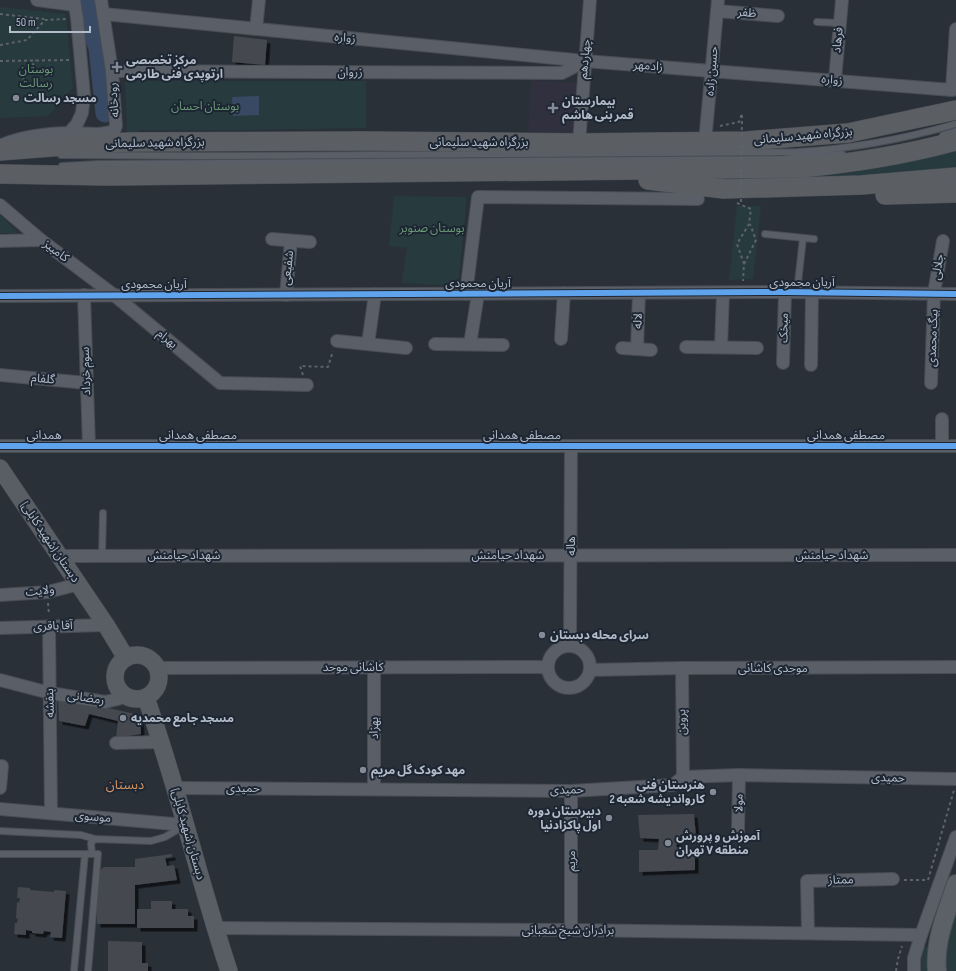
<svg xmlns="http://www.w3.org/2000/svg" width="956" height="971" font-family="'Sofia Sans Condensed','Noto Sans Arabic',sans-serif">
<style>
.medical{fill:#31303e}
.green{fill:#273a3e}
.water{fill:#384963}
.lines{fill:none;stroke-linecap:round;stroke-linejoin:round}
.river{stroke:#384963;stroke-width:19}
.building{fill:#444950;filter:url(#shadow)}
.service-casing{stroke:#484c53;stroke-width:8}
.minor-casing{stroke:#484c53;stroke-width:14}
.secondary-casing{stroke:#484c53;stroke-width:18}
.primary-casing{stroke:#484c55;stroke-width:20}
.trunk-casing{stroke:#474c53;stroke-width:20}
.path{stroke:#5d636a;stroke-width:2;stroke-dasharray:3 3;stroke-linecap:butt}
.service{stroke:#5a5e66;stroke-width:6}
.minor{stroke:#5a5e66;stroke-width:12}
.secondary{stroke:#595d64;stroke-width:17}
.primary{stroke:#5c6168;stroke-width:18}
.trunk{stroke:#5b5f64;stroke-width:19}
.path-bridge{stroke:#5d636a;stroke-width:2;stroke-dasharray:3 3;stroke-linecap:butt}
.cycleway-casing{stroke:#1d2633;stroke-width:8}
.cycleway{stroke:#60a3ed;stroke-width:6}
.poi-dot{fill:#848b96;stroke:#1d2633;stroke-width:1.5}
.labels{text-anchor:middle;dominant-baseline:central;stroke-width:4;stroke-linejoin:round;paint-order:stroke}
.street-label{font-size:12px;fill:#b4bcc9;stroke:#1d2633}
.poi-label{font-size:12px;font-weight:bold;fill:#b4bcc9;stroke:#1d2633;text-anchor:start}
.park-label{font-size:12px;fill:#6b9a76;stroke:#1d2633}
.neighbourhood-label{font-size:13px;fill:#d59563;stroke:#1d2633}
</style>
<defs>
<filter id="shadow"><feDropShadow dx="3.5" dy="3.5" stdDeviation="0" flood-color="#0009"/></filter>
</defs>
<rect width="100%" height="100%" fill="#2a3038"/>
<polygon class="medical" points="531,80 579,83 576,136 528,133"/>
<g class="green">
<polygon points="0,7 66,14 73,88 48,116 0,118"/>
<polygon points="125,81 366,81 366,128 242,130 141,130 138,132 127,132"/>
<polygon points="956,146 956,170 735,183 702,176"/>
<polygon points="394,196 467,197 458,286 402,283 407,248 389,246"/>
<polygon points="737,206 761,206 753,279 729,280"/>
<polygon points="0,215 18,233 0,233"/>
<polygon points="956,905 956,971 944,971 943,959"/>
<polygon points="923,947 931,947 932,971 920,971 920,962"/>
</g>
<polygon class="water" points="259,96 259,115 233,116 232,97"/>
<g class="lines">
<polyline class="river" points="85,0 89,24 98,48 105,113"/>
</g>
<g class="building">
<polygon points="234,36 267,40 265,65 232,62"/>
<polygon points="58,697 140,715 141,734 116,738 118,721 89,714 85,726 59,721"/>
<polygon points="694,814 696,836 679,838 676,847 695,848 695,870 639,872 639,850 658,850 659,839 640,838 638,815"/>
<polygon points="172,854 172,857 165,858 167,866 174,865 177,880 135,885 135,924 97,924 97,873 104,867 135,867 135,859"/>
<polygon points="18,887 30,888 30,890 54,892 54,890 66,891 62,938 50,937 51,932 44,931 43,934 32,933 32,931 26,930 26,935 14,934 15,923 17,923 18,919 16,918 17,902 19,903 20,898 17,898"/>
<polygon points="151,901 172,901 172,909 188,909 188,916 194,916 194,928 137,928 137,909 151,909"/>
<polygon points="108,941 142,942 142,963 148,963 148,971 108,971"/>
</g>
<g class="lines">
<defs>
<g id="service">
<polyline points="817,22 840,23"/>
<polyline points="943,135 956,131"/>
<path d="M61 155 201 156 797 152C851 149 904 139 956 124"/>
<polyline points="62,166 98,164 783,159 842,154"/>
<polyline points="765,234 814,239"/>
<polyline points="797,292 803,238"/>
<polyline points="102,555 103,513"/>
<polyline points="0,831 81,835 95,839"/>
<polyline points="0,854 98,854 88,971"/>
<polyline points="92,854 91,843 95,839 151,841 165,837 182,827"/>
<polyline points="74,971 85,854"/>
</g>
<g id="minor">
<polyline points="37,0 75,5"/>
<polyline points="717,11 778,16"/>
<polyline points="104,14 585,61 952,90 956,89"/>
<polyline points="256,29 259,0"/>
<polyline points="112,71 562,73 585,61"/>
<polyline points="835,80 842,0"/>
<polyline points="952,90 956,29"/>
<polyline points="69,133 98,134 106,133 114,131 116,126 112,71 101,0"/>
<polyline points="705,142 718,0"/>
<polyline points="579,143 590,0"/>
<path d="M2 145C20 137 50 133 69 133L77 124 82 113 84 96 77 18 74 0"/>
<polyline points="0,205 41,240 114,295 220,383 307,385"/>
<polyline points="272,239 310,242"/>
<polyline points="0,241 41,240"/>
<polyline points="466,294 478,197 698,199"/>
<polyline points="84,295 89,446"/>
<polyline points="286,295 291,241"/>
<polyline points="0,296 785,292 956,294"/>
<polyline points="561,339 564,293"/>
<polyline points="337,341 406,348"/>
<polyline points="368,344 375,294"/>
<polyline points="435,344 503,345"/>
<polyline points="470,344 478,294"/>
<polyline points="686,347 757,348"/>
<polyline points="721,347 723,293"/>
<polyline points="622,348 651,350"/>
<polyline points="637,349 639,293"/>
<polyline points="783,363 785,292"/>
<polyline points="811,365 812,293"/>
<polyline points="0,375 87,383"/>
<polyline points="931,383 934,293 943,241"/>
<polyline points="0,446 956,446"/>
<polyline points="942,446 942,419"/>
<polyline points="60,556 956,555"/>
<polyline points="0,595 48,592 79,584"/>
<polyline points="49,626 51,813"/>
<polyline points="0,628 106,625"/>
<circle cx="569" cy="667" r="21"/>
<polyline points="570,646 571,446"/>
<polyline points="374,667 374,789"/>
<polyline points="158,668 540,667 547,668"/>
<polyline points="682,668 683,777"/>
<polyline points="590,670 682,668 956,667"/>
<polyline points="0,680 50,693 105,702 118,699 123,695"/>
<polyline points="116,743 160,742"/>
<polyline points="0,788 2,766"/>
<polyline points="175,788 571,791 673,785 683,777 739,775 956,779"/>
<polyline points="0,809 185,825"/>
<polyline points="738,831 739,775"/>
<polyline points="215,928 571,930 921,935"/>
<polyline points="571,930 571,791"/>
<polyline points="808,933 807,881 893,879"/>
<polyline points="914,971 914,958 921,935 956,837"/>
</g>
<g id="secondary">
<polyline points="0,468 106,625 126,658"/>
<circle cx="137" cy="677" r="22"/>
<path d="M146 698C178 787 199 881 229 971"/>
</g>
<path id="primary" d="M937 971C934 941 947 912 956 884"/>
<g id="trunk">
<polyline points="0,151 89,144 130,142 360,141 579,143 747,141 848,133 956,110"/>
<path d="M0 174 109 176 802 168C854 163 905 155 956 141"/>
<polyline points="648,180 724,189 861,185 956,177"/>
<polyline points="885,195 956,193"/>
</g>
</defs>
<use href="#service" class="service-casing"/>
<use href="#minor" class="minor-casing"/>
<use href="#secondary" class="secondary-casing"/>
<use href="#primary" class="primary-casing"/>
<use href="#trunk" class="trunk-casing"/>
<g class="path">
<polyline points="0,14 44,19"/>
<polyline points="0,45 27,40 45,20 67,19"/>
<polyline points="0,61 71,60"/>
<polyline points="19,86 36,60"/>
<polyline points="720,126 739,122 742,113"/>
<polyline points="737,203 751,209 749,224 737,244 744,264 743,281"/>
<polyline points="744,264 756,240 750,224"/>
<polyline points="303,375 300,366 328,367 333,351"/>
<polyline points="48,603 49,615"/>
<polyline points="904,880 928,880 954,790"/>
<polyline points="896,971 898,959 902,946"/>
</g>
<use href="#service" class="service"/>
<use href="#minor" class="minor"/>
<use href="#secondary" class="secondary"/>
<use href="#primary" class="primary"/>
<use href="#trunk" class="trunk"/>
<polyline class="path-bridge" points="741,202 742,113"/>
<defs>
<g id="cycleway">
<polyline points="0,296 785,292 956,294"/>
<polyline points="0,446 956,446"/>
</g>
</defs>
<use href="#cycleway" class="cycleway-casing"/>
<use href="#cycleway" class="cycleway"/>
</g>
<g class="poi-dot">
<path d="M115 61h4v4h4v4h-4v4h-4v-4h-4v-4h4z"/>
<circle cx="16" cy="98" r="4"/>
<path d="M551 102h4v4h4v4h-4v4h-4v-4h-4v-4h4z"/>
<circle cx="542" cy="635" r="4"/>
<circle cx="123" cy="718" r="4"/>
<circle cx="363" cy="770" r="4"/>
<circle cx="713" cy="792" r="4"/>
<circle cx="609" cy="818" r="4"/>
<circle cx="668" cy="843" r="4"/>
</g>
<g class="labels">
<g class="street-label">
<text transform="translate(747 13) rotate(5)">ظفر</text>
<text transform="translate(345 38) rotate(5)">زواره</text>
<text transform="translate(838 40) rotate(-85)">فرهاد</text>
<text transform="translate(585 59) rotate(-85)">چهاردهم</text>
<text transform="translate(648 66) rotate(4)">زادمهر</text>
<text transform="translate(712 71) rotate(-85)">حسین زاده</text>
<text x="350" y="72">زروان</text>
<text transform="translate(832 80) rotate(5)">زواره</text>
<text transform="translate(114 100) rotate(-94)">رودخانه</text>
<text transform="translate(803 136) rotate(-5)">بزرگراه شهید سلیمانی</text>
<text x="479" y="142">بزرگراه شهید سلیمانی</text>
<text transform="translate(155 143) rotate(-1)">بزرگراه شهید سلیمانی</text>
<text transform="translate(56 251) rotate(37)">کامبیز</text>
<text transform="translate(938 267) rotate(-81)">جلالی</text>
<text transform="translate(288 268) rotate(-84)">شفیعی</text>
<text x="802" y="282">آریان محمودی</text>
<text x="478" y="283">آریان محمودی</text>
<text x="154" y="284">آریان محمودی</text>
<text transform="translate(638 321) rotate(-88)">لاله</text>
<text transform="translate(784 328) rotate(-89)">میخک</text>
<text transform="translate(933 338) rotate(-88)">بیگ محمدی</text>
<text transform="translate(167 339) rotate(40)">بهرام</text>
<text transform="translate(86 371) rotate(-92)">سوم خرداد</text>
<text transform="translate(43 379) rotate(5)">گلفام</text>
<text x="44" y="435">همدانی</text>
<text x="198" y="435">مصطفی همدانی</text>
<text x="522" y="435">مصطفی همدانی</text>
<text x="846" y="435">مصطفی همدانی</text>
<text transform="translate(50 542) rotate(56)">دبستان (شهید کابلی)</text>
<text transform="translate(571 546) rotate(-90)">هاله</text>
<text x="184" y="555">شهداد حیامنش</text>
<text x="508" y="555">شهداد حیامنش</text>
<text x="832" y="555">شهداد حیامنش</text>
<text transform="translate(40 591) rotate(-6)">ولایت</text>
<text transform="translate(53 626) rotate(-2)">آقا باقری</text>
<text x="353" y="667">کاشانی موحد</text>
<text x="773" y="668">موحدی کاشانی</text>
<text transform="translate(86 698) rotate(8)">رمضانی</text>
<text transform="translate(50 703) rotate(-91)">بنفشه</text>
<text transform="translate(682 722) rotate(-91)">پروین</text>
<text transform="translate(374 728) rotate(-90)">بهزاد</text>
<text transform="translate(888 778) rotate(1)">حمیدی</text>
<text x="243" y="788">حمیدی</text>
<text transform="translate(567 790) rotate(-1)">حمیدی</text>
<text transform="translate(739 803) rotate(-89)">مولا</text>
<text transform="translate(93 817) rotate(5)">موسوی</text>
<text transform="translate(188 834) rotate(74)">دبستان (شهید کابلی)</text>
<text transform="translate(571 861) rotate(-90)">مریم</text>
<text transform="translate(841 880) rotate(-1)">ممتاز</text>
<text x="568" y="930">برادران شیخ شعبانی</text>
</g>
<g class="poi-label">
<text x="126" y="60">مرکز تخصصی<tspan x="126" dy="14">ارتوپدی فنی طارمی</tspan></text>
<text x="24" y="98">مسجد رسالت</text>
<text x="562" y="101">بیمارستان<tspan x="562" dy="14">قمر بنی هاشم</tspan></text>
<text x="550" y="635">سرای محله دبستان</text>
<text x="131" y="718">مسجد جامع محمدیه</text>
<text x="371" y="770">مهد کودک گل مریم</text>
<text x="705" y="785" text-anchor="end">هنرستان فنی<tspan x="705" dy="14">کارواندیشه شعبه 2</tspan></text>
<text x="601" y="811" text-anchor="end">دبیرستان دوره<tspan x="601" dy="14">اول پاکزادنیا</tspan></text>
<text x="676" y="836">آموزش و پرورش<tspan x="676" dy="14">منطقه ۷ تهران</tspan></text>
</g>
<g class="park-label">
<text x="36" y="69">بوستان<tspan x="36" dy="14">رسالت</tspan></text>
<text x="205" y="106">بوستان احسان</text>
<text x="432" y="228">بوستان صنوبر</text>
</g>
<g class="neighbourhood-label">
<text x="125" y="785">دبستان</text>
</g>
</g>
<path d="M10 26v6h80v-6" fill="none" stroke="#b4bcc9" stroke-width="2"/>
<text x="16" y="26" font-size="12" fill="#b4bcc9" stroke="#1d2633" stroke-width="3" paint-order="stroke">50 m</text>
</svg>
